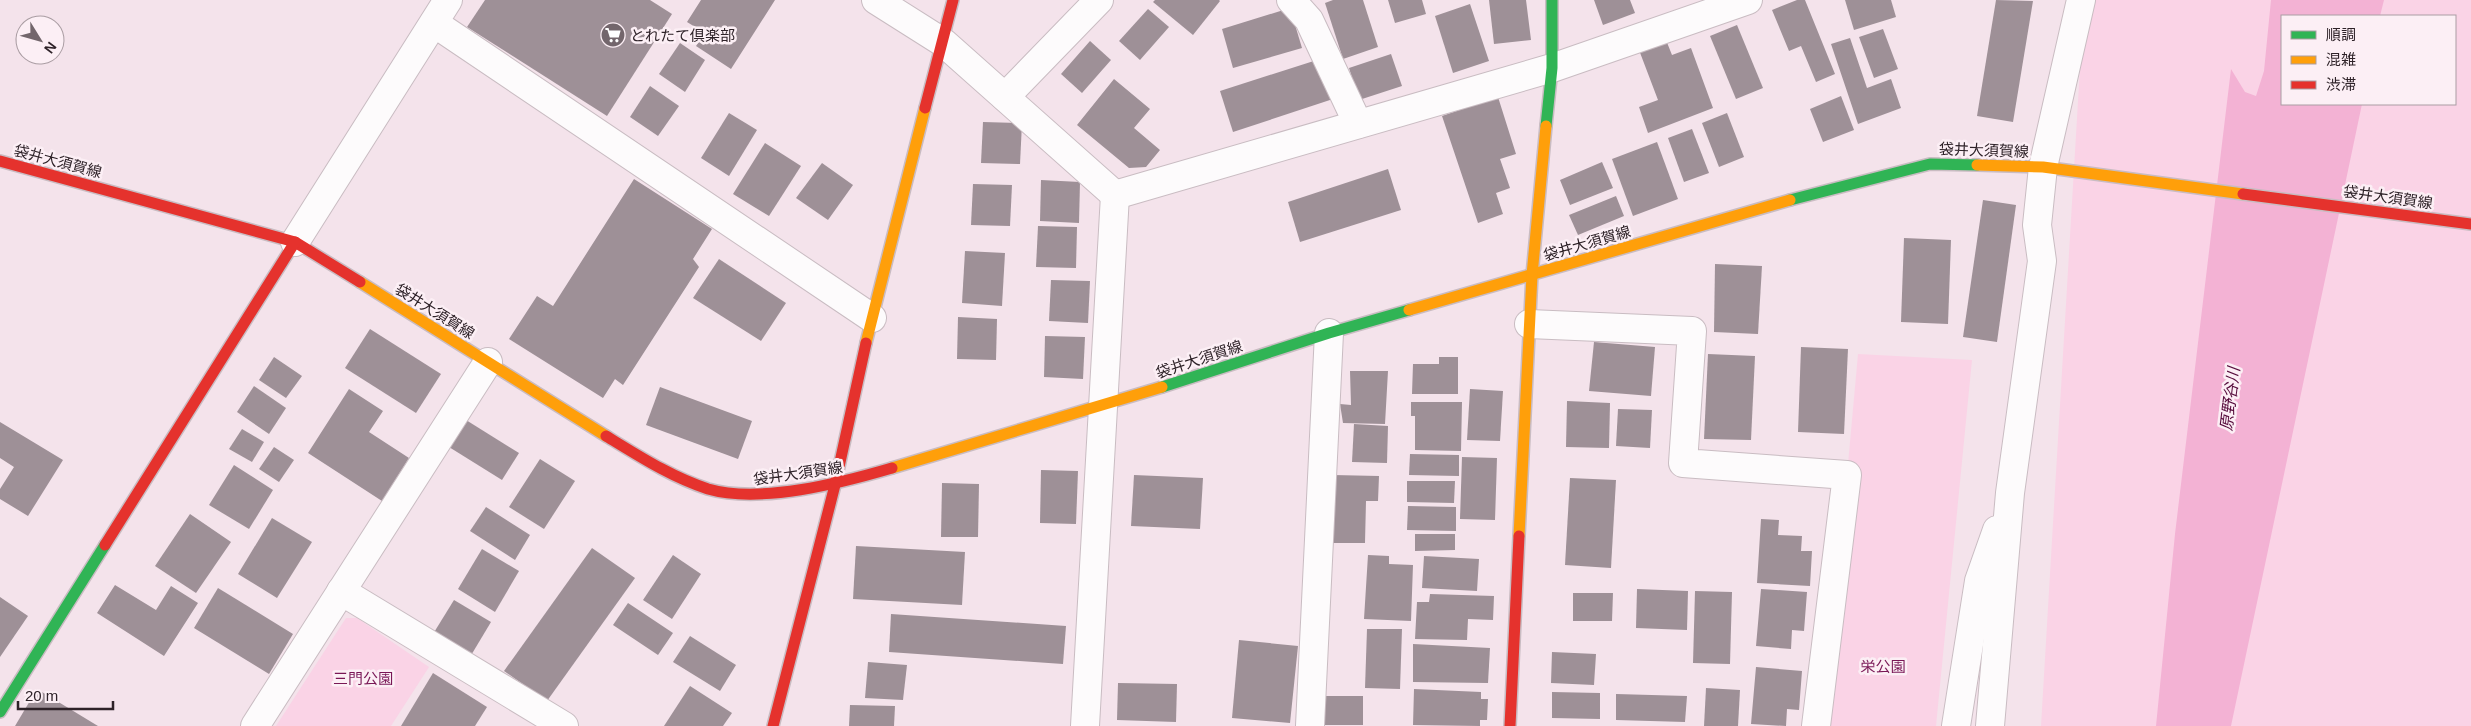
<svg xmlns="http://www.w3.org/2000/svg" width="2471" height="726" font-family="Helvetica,'Noto Sans JP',sans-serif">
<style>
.green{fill:#fad3e6;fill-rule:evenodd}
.water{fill:#f3b2d4}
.building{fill:#9e9097}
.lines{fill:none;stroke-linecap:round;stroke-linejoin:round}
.street-casing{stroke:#c9bcc2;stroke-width:30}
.fast-casing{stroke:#c9bcc2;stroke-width:14}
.slow-casing{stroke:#c9bcc2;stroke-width:14}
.jam-casing{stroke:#c9bcc2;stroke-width:14}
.street{stroke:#fdfbfc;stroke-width:28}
.fast{stroke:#30b455;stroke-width:11}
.slow{stroke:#ff9f0a;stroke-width:11}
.jam{stroke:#e5322d;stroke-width:11}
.labels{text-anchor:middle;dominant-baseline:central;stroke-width:5;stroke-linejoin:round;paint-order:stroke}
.poi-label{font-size:15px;fill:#2e2228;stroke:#fceff5;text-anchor:start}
.street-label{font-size:15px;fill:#2e2228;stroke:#fceff5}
.park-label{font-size:15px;fill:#791756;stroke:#fceff5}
.water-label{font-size:16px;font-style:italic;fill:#560c3c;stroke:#fceff5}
</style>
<rect width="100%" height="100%" fill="#f4e3eb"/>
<g class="green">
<path d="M2084 0H2471V726H2041ZM2282 16H2455V104H2282Z"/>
<polygon points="1858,354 1972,360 1936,726 1816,726 1847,475"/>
<polygon points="346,618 357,618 429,667 391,726 276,726"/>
</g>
<polygon class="water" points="2271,0 2384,0 2380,16 2282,16 2282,104 2362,104 2231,726 2156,726 2175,534 2231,69 2245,92 2256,96 2264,71"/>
<g class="building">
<polygon points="485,0 650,0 672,14 607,116 467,27"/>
<polygon points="701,0 775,0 731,69 696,46 705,33 687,22"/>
<polygon points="1155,0 1219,0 1220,1 1193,35 1153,2"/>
<polygon points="1333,0 1363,0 1378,47 1343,59 1325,3"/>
<polygon points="1388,0 1422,0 1426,14 1395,23"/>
<polygon points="1489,0 1526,0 1531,40 1494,44"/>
<polygon points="1594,0 1630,0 1635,13 1603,25"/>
<polygon points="1797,0 1805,0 1835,74 1816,82 1801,46 1789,51 1772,10"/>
<polygon points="1845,0 1891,0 1896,17 1854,30"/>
<polygon points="1996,0 2033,1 2013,122 1977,116"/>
<polygon points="1470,4 1489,61 1453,73 1435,16"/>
<polygon points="1290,8 1302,48 1233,68 1222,29"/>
<polygon points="1148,9 1169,27 1140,60 1119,41"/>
<polygon points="1737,25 1763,88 1736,99 1710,36"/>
<polygon points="1883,29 1898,69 1874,78 1859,37"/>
<polygon points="1850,38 1867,88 1891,79 1901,108 1858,124 1831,44"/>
<polygon points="1666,40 1672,55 1691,48 1713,108 1648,133 1639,107 1658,100 1639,50"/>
<polygon points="1090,41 1111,60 1082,93 1061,74"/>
<polygon points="680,43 705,60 685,92 659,74"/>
<polygon points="1391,54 1402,86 1359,100 1349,68"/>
<polygon points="1320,59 1333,99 1233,132 1220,91"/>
<polygon points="1114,79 1150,109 1134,128 1160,150 1146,167 1129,168 1077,125"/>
<polygon points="650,86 679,106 658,136 630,117"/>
<polygon points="1841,96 1854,130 1823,142 1810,109"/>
<polygon points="1498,97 1516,154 1500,159 1510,188 1496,193 1503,214 1478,223 1442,116"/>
<polygon points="729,113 757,130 729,176 701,158"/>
<polygon points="1727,113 1744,157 1719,167 1702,123"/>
<polygon points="983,122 1022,123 1020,164 981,163"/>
<polygon points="1692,129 1709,173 1684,182 1668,138"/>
<polygon points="1657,142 1678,199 1633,216 1612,159"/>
<polygon points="765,143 801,166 769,216 733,194"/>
<polygon points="1602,162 1613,188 1570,205 1560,180"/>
<polygon points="822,163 853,185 828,220 796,198"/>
<polygon points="1388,169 1401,210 1300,242 1288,202"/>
<polygon points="634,179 712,229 693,259 699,267 623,385 615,379 603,398 509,339 537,296 553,306"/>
<polygon points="1041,180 1080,182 1079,223 1040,221"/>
<polygon points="973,184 1012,185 1010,226 971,225"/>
<polygon points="1616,196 1624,216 1578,235 1569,215"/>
<polygon points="1983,200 2016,205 1997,342 1963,337"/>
<polygon points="1038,226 1077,227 1076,268 1036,267"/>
<polygon points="1904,238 1951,240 1948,324 1901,322"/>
<polygon points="965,251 1005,253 1002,306 962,303"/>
<polygon points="719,259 786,303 761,341 693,298"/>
<polygon points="1715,264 1762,266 1758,334 1714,332"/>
<polygon points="1051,280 1090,281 1088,323 1049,321"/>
<polygon points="958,317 997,319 996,360 957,359"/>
<polygon points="370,329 441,374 416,413 345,368"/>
<polygon points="1045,336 1085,337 1083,379 1044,377"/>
<polygon points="1594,342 1655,347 1651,396 1589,391"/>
<polygon points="1801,347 1848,349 1844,434 1798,432"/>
<polygon points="1708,354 1755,356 1751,440 1704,439"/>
<polygon points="274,357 302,376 286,398 259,380"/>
<polygon points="1439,357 1458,357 1458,394 1412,394 1413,364 1439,364"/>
<polygon points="1350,371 1388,371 1385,424 1343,423 1340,404 1351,405"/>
<polygon points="254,386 286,408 269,434 237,412"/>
<polygon points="660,387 752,421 738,459 646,425"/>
<polygon points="349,389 383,411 369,432 409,458 382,501 308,453"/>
<polygon points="1470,389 1503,391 1500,441 1467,440"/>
<polygon points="1567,401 1610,403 1609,448 1566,447"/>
<polygon points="1411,402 1462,402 1461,451 1415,450 1415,416 1411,416"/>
<polygon points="1618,409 1652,410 1650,448 1616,446"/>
<polygon points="466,420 519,453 502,480 449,447"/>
<polygon points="0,422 63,460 28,516 0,499 0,489 14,467 0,458"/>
<polygon points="1354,424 1388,426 1387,463 1352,462"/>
<polygon points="242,429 264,442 252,462 229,449"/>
<polygon points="274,447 294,460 279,482 259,469"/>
<polygon points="1410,454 1459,455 1459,476 1409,475"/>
<polygon points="1462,457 1497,458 1495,520 1460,519"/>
<polygon points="540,459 575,481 544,529 509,507"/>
<polygon points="234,465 273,490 249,529 209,505"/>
<polygon points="1041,470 1078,471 1076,524 1040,523"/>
<polygon points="1134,475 1203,478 1200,529 1131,526"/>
<polygon points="1333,475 1379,476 1378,501 1366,501 1365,543 1332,543"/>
<polygon points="1570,478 1616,480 1611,568 1565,565"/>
<polygon points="1407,481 1455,481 1454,503 1407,502"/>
<polygon points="942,483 979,484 978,537 941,537"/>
<polygon points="1408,506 1456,507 1456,531 1407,530"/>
<polygon points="486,507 530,535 515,560 470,531"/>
<polygon points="190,514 231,542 196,593 155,566"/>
<polygon points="272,518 312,542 277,598 238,574"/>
<polygon points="1761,519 1779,520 1778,535 1802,536 1801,551 1812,551 1810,586 1757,583"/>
<polygon points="1415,534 1455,534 1455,550 1415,551"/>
<polygon points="856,546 965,552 962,605 853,599"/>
<polygon points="592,548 635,578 547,701 504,671"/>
<polygon points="482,549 519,571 495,612 458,589"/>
<polygon points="673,555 701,574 672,619 643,600"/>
<polygon points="1368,555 1389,556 1389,564 1413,565 1411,621 1364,619"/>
<polygon points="1424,556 1479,559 1477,591 1422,588"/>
<polygon points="115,585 156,610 171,586 198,603 164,656 97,613"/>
<polygon points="218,588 293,634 269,674 194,628"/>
<polygon points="1637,589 1688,591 1687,630 1636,628"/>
<polygon points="1761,589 1807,592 1804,631 1792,630 1791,649 1756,646"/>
<polygon points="1695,591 1732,592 1730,664 1693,663"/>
<polygon points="1573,593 1613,593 1612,621 1573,621"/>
<polygon points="1430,594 1494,596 1493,620 1468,619 1467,640 1415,639 1417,602 1429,602"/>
<polygon points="0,597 28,616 0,657"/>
<polygon points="454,600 491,622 470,657 433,634"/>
<polygon points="628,603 673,633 658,655 613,625"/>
<polygon points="891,614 1066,626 1063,664 889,652"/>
<polygon points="1367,629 1402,629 1400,689 1365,688"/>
<polygon points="690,636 736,665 720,691 673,662"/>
<polygon points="1239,640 1298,646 1290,723 1232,718"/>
<polygon points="1413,644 1490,648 1488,683 1413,682"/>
<polygon points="1552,652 1596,654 1594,685 1551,683"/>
<polygon points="868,662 907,665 903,700 865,698"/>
<polygon points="1756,667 1802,671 1799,710 1787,709 1786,726 1751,724"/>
<polygon points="433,673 487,707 475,726 401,726"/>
<polygon points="1118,683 1177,684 1176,722 1117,720"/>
<polygon points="690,686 732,713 723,726 664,726"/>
<polygon points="1706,688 1740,690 1738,726 1704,726"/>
<polygon points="37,689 98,726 15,726"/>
<polygon points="1414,689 1481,692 1481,699 1488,699 1487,720 1480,720 1480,726 1413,725"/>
<polygon points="1552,692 1600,693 1600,719 1552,718"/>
<polygon points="1616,694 1687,696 1685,722 1616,720"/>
<rect x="1324" y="696" width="39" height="29"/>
<polygon points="850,705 895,706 894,726 849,726"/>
</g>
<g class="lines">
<defs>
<g id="street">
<polyline points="876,0 944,43 1115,195"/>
<polyline points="1291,0 1309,20 1358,124"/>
<polyline points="434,23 872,318"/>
<polyline points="1005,97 1099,0"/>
<polyline points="1115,195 1552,68 1748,0"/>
<polyline points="295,242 448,0"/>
<polyline points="1529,324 1692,331 1683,463 1847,475 1816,726"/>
<polyline points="341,591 564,726"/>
<polyline points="255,726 488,362"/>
<polyline points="1085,726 1115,195"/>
<polyline points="1310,726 1329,333"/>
<polyline points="1956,726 1979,581 1997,530"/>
<polyline points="1990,726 2010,493 2042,261 2037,225 2043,167 2081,0"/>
</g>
<g id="fast">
<polyline points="1546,126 1552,68 1552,0"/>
<polyline points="1790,200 1930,164 1977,165"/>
<polyline points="1162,387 1329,333 1409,310"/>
<polyline points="0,712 105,545"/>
</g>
<g id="slow">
<polyline points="1977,165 2043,167 2243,194"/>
<polyline points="360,282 606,436"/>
<polyline points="1409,310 1790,200"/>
<polyline points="866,343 925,108"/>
<polyline points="892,468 1162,387"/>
<polyline points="1519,536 1532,275 1546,126"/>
</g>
<g id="jam">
<polyline points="925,108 953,0"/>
<polyline points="0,161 295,242 360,282"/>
<polyline points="2243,194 2471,224"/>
<path d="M606 436C639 456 671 477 708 489 760 504 841 483 892 468"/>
<polyline points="105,545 295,242"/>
<polyline points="773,726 835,485 866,343"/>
<polyline points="1510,726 1519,536"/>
</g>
</defs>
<use href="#street" class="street-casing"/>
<use href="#fast" class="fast-casing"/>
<use href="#slow" class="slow-casing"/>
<use href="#jam" class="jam-casing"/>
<use href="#street" class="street"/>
<use href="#fast" class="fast"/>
<use href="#slow" class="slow"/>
<use href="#jam" class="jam"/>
</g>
<defs>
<symbol id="supermarket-disc" viewBox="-11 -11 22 22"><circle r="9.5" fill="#73666c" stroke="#fceff5"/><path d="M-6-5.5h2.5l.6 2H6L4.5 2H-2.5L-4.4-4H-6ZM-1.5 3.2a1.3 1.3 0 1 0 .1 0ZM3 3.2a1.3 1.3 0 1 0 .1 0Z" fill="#fff"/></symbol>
</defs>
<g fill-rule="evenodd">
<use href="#supermarket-disc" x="599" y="21" width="28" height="28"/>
</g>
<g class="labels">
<g class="poi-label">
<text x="630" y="35">とれたて倶楽部</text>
</g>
<g class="street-label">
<text transform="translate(1984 150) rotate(2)">袋井大須賀線</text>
<text transform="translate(58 161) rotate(15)">袋井大須賀線</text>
<text transform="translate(2388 197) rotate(8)">袋井大須賀線</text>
<text transform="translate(1587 243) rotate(-16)">袋井大須賀線</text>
<text transform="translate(435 311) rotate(32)">袋井大須賀線</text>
<text transform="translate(1199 359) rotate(-18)">袋井大須賀線</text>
<text transform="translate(798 473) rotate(-8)">袋井大須賀線</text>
</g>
<g class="park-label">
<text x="1883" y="666">栄公園</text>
<text x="363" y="678">三門公園</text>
</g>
<g class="water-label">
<text transform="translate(2230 399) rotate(-83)">原野谷川</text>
</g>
</g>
<rect x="2281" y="15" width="175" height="90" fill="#fceff5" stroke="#aa9da3"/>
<rect x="2291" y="31" width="25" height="8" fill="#30b455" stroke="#aa9da3"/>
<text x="2326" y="40" font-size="15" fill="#2e2228">順調</text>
<rect x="2291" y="56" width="25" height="8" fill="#ff9f0a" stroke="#aa9da3"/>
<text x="2326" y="65" font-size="15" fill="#2e2228">混雑</text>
<rect x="2291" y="81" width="25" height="8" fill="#e5322d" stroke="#aa9da3"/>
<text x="2326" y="90" font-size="15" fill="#2e2228">渋滞</text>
<g transform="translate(40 40) rotate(127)"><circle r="24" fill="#fceff5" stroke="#aa9da3"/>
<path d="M0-4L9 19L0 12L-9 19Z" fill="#73666c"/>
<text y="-8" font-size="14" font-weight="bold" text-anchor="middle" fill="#2e2228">N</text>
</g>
<path d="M18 701v8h95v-8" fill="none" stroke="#2e2228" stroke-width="2.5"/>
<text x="25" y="701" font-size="15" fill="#2e2228" stroke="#fceff5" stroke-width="4" paint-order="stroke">20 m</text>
</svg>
